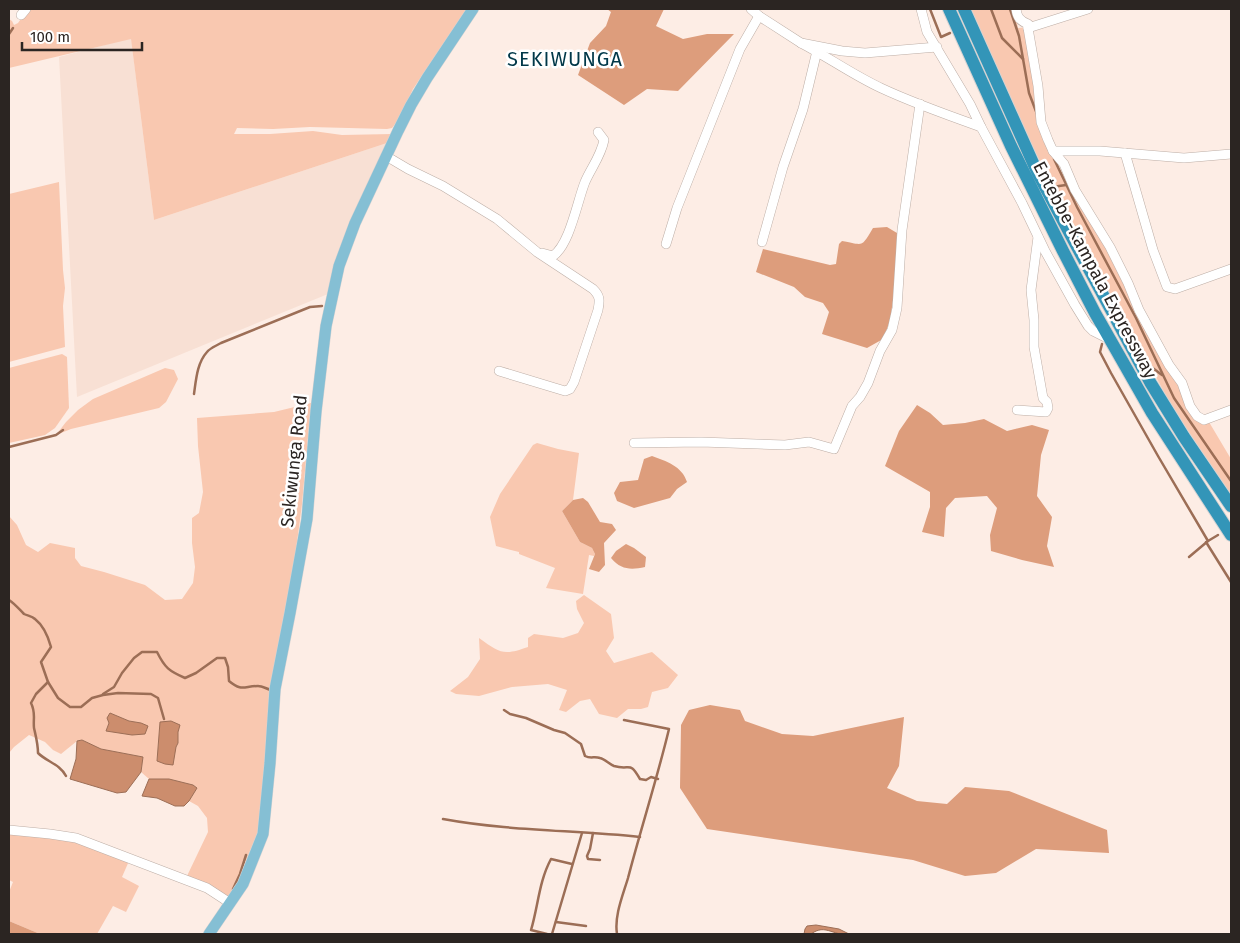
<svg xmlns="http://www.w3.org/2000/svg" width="1240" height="943" font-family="'Fira Sans',sans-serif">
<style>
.built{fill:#f8e0d4}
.green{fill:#f9c8b0;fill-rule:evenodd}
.forest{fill:#dd9d7c}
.water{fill:#cc8d6d;stroke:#9c6e56}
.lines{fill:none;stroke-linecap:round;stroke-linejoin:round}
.stream{stroke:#9c6e56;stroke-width:2.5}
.minor-casing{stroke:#bdaea6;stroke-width:10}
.major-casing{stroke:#d5d3d3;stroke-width:12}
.highway-casing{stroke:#d5d3d3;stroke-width:14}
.minor{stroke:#fff;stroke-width:9}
.major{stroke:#85bfd4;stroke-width:11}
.highway{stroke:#3395b8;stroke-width:12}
.labels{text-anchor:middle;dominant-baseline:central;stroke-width:5;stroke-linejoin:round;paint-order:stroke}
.street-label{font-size:18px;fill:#2b2522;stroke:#fff}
.quarter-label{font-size:20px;letter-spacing:1px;fill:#013849;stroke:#fff}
</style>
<rect width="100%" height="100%" fill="#fdede5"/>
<polygon class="built" points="131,38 154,220 387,143 328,294 77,397 59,57"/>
<g class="green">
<polygon points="28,9 467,9 413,89 399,119 392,128 387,129 310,127 273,129 237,128 234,134 270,134 313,131 342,135 392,134 387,143 154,220 131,39 9,68 9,19 12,21 14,25 18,23"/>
<polygon points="969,9 1014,9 1018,28 1030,27 1042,114 1053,141 1059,168 1115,261 1173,373 1188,409 1209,422 1231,459 1231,496 1171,405 1133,334 1080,244 1030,141"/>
<polygon points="59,182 63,270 65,288 63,306 65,347 9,362 9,194"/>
<polygon points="62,354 67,357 69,408 55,428 45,435 9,443 9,368"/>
<polygon points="165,368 174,370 178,379 166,402 159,408 71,429 56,435 66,422 78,410 93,399"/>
<path d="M311 403 302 504 260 827 243 868 242 874 229 899 187 876 208 832 207 818 198 806 189 801 197 788 193 785 169 779H149L141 772 143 757 101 749 82 740 77 741 61 754 53 750 45 742 29 735 14 747 9 753V516L17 525 26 545 38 552 50 543 75 548V558L81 566 104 572 145 585 165 600 182 599 193 583 195 567 192 543V518L199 513 203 492 198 446 197 418 274 412ZM110 713 129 721 141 723 106 731 109 723ZM160 722 178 732V743L176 747 157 761Z"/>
<polygon points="537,443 558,449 579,453 573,500 562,511 580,542 592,548 595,554 594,556 589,555 583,594 546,588 555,568 519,554 519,552 496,546 490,517 500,494 533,445"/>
<path d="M584 595 611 614 614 638 606 651 614 663 652 652 678 675 668 688 652 692 648 707 641 709H628L617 718 599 714 590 699 580 701 566 712 559 710 567 690 548 684 512 687 479 696 456 694 450 691 468 677 480 659 479 638C500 653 503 656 528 647V638L534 634 563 638 578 633 584 623 577 609 576 601Z"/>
<polygon points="9,835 23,835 70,840 129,861 122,877 139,886 126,912 113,906 97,934 40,934 9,921 9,892 13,882 9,880"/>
</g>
<g class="forest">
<polygon points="607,9 664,9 656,26 683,39 707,34 734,34 678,91 647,89 624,105 578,75 590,43 606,26 611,12"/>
<path d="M887 227 897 233 896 279 890 321 883 339 867 348 822 334 829 312 823 303 805 297 794 287 756 272 763 249 830 265 836 264 839 244 842 241C864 245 861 248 873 228Z"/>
<polygon points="917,405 930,413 943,425 965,423 984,419 1007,431 1032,425 1049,430 1041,455 1037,496 1052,517 1047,546 1054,567 1022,560 991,551 990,535 997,508 987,496 955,498 946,508 944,537 922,532 930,507 930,492 885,466 899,431"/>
<path d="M652 456C666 461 682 466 687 482L677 489 670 498 634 508 617 501 614 493 620 482 638 480 644 459Z"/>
<polygon points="583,498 588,502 600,522 612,524 616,530 604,543 605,565 599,572 589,569 595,554 592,548 580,542 562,511 573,500"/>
<path d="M626 544 634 548 646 557 645 567C631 570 621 570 611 558L616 551Z"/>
<polygon points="710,705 740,710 745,721 782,734 813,736 904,717 899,766 887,788 917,801 947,804 965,787 1009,791 1107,830 1109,853 1036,849 996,873 965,876 913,860 707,829 680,788 681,725 689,710"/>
<polygon points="9,921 40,934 9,934"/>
</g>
<g class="water">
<polygon points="110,713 129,721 141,723 148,726 145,734 132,735 106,731 109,723 107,718"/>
<polygon points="171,721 180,725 178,732 178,743 176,747 173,765 165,764 157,761 160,722"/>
<polygon points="82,740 101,749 143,757 141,772 126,792 117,793 70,779 76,759 77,741"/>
<polygon points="149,779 169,779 193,785 197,788 189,801 184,806 175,806 157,798 142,796"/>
<path d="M816 925 839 929 849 934C848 934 841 934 840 934 828 931 822 926 811 934H804L805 929 807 926Z"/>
</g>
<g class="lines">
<g class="stream">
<polyline points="930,9 941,37 950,33"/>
<polyline points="991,9 1002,38 1023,59"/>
<polyline points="1010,9 1019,36 1029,93 1037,114"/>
<polyline points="9,34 13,28"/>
<polyline points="1054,159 1077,207 1136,318 1174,398 1231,481"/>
<polyline points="1052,187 1066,185"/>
<polyline points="1102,344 1100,352 1111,373 1158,456 1208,541"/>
<polyline points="1150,366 1162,375"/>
<path d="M194 394C196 380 197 363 207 352 210 348 216 346 221 343L310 307 322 306"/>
<polyline points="9,447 56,435 63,430"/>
<polyline points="1206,542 1231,582"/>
<polyline points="1189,557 1208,541 1218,535"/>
<path d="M9 600C15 604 19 609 24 614 28 616 32 616 35 619 44 626 48 636 51 647L41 662 48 682 58 698 70 707H81L92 698 103 695 118 693 151 694 158 698 164 719"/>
<path d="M48 682 36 694 31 703C36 713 33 718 34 728 36 737 38 744 38 753 47 762 60 764 66 776"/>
<path d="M103 694 114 687 122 673 134 658 142 652H157C165 668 169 671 185 678L196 673 217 658H225L228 667 229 681C242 692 244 686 258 686 262 686 267 689 271 690"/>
<path d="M504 710 510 714 526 718 554 730 565 733 581 744 585 756C591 759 594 756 600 758 605 759 609 764 614 766 631 771 629 760 640 779L646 780 651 777 658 779"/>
<path d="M443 819C508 831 574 830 640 837"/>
<polyline points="593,833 590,849 587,856 588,859 600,860"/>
<polyline points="233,889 240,874 246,855"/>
<polyline points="556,922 586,926"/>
<path d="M547 934 531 930C538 907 539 881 551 859L572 864"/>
<polyline points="552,934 582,833"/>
<path d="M617 934C614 916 623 895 628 878 641 828 657 779 669 729L624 720"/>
</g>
<defs>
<g id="minor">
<polyline points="751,9 759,16 801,43 842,51 865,53 937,47"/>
<polyline points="921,9 927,32 970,104 981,127 1022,203 1045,251 1075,305 1088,326 1093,331 1109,339"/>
<path d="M1016 9C1017 17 1020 21 1028 24V28"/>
<polyline points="1088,9 1028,28 1038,86 1041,122 1048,140 1053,151 1064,164 1075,190 1110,247 1128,283 1139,310 1169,365 1182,383 1190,406 1197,416 1204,420 1231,410"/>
<polyline points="21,15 26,9"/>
<path d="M801 43C828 57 853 75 881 88 913 103 947 115 981 127"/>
<polyline points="1053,151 1100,151 1184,158 1231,154"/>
<polyline points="1125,153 1153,250 1167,287 1175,289 1231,269"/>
<path d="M386 156 408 169 443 186 497 219 537 252 593 289C600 296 600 300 598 310L574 382 570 389 565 391 499 371"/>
<polyline points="762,242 783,167 803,109 817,51"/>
<polyline points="666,244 677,208 740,49 759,16"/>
<path d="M542 253 553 256C570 244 577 202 585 182 591 168 601 156 604 140L598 132"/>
<polyline points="1017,410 1046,412 1048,408 1047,402 1043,398 1034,347 1034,320 1031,290 1038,237"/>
<polyline points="634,443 701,442 785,445 809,442 834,449 852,406 860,397 868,383 880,351 892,330 897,308 902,230 920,104"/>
<polyline points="9,830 50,834 76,838 207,888 230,903"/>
</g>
<polyline id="major" points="209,934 243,884 263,834 270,763 275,689 290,613 307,519 316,411 326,326 339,266 355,223 398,131 411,105 427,78 473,9"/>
<g id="highway">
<polyline points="949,9 1011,146 1063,251 1095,313 1152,413 1231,535"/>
<polyline points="964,9 1038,174 1076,245 1150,382 1184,437 1231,506"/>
</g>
</defs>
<use href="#minor" class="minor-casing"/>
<use href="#major" class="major-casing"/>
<use href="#highway" class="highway-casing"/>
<use href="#minor" class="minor"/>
<use href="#major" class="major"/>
<use href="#highway" class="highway"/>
</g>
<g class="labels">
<g class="street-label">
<text transform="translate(1095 270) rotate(62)">Entebbe-Kampala Expressway</text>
<text transform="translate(294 461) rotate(-84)">Sekiwunga Road</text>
</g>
<g class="quarter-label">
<text x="565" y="59">SEKIWUNGA</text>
</g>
</g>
<rect width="1240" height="943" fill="none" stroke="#2b2522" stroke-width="20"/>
<path d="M22 42v8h120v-8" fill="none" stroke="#2b2522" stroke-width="2.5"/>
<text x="30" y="42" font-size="15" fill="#2b2522" stroke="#ffffff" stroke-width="4" paint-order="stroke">100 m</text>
</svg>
